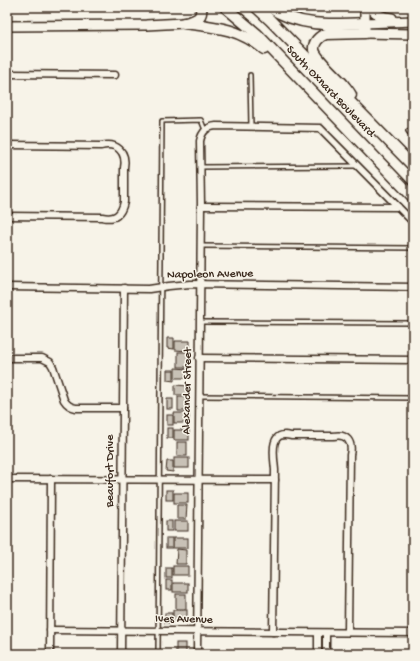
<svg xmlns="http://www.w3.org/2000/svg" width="420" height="661" font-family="'Gochi Hand',sans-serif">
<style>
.building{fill:#c8c1b6;stroke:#3b2a1e}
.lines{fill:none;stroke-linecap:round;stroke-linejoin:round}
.service-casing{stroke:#3b2a1e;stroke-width:6}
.minor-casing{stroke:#3b2a1e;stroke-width:9}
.secondary-casing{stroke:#3b2a1e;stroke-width:12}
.primary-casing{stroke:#3b2a1e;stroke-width:13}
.service{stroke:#f7f3e8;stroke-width:3}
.minor{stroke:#f7f3e8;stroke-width:6}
.secondary{stroke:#f7f3e8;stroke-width:9}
.primary{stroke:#f7f3e8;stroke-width:10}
.labels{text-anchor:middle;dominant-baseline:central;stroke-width:3;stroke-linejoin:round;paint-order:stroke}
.street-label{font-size:12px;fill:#3b2a1e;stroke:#f7f3e8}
</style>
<rect width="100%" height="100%" fill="#f7f3e8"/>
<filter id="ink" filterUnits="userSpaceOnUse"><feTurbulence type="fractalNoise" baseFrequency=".025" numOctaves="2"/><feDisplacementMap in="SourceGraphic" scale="8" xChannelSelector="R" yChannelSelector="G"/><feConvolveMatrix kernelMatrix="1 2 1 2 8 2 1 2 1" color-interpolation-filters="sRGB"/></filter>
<g filter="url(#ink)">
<g class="building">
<polygon points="167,338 174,338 174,349 167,348"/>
<polygon points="175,341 190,341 190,351 175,350"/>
<rect x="178" y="352" width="10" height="15"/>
<polygon points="175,368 189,369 189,378 175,378"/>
<polygon points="167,370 174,370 174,381 167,380"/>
<polygon points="175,385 189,386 189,395 175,395"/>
<polygon points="178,397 188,397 187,411 178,411"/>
<rect x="167" y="399" width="6" height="10"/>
<rect x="174" y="413" width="15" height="10"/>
<rect x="167" y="415" width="6" height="10"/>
<rect x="167" y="428" width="6" height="10"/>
<rect x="174" y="430" width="15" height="10"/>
<rect x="177" y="442" width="10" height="14"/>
<rect x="174" y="458" width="15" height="10"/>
<polygon points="167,461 173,461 173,472 166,471"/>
<rect x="166" y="490" width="7" height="10"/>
<rect x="174" y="493" width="14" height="10"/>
<polygon points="177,505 187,505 186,519 177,519"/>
<rect x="166" y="521" width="6" height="10"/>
<rect x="174" y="521" width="14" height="10"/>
<rect x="166" y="538" width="6" height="10"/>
<rect x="173" y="538" width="15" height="10"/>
<polygon points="177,549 186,550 186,564 176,564"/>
<rect x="173" y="566" width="15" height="9"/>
<rect x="166" y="568" width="6" height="10"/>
<rect x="166" y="580" width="6" height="10"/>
<rect x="173" y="583" width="15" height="9"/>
<rect x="176" y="594" width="10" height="15"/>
<rect x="173" y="610" width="14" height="10"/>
<rect x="165" y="613" width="7" height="10"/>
<rect x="176" y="643" width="10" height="11"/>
</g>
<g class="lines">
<defs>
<g id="service">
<polyline points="250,75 251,127"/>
<polyline points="408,131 413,138"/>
<polyline points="200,167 357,166"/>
<polyline points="201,246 413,248"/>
<polyline points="200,322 413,323"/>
<polyline points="199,396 413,398"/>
<polyline points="158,654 162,121 201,120 205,130"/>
</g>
<g id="minor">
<polyline points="7,74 115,75"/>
<path d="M7 145 101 146C117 142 127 152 124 168V202C121 215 115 220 102 217L7 216"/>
<polyline points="201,206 398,207"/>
<polyline points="7,287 149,289 169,286 190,284 413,287"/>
<path d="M7 358H42L50 362 53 367 64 400C67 405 70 407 76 408H123"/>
<polyline points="199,358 413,360"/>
<polyline points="7,479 275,480"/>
<polyline points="50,630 413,633"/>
<path d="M273 632 275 470C274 457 268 429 291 436H333C347 433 353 442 350 455L348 632"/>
<polyline points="318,633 318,654"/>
<polyline points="50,654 51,479"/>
<polyline points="121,654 124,288"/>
<path d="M197 654 201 206 200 141C202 132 206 127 216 126L320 128 413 222"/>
<polyline points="326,654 326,633"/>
</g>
<g id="secondary">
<polyline points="365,7 365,33 413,34"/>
<path d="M371 7C375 15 383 17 392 18"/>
<polyline points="365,23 413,21"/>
<polyline points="7,26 146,25 184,23"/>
</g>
<g id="primary">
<polyline points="225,7 257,34 413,197"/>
<polyline points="256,7 270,20 413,166"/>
<path d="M269 7C298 27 331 25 365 23"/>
<path d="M184 23C216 27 238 28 264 49"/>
<path d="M186 23C195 20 203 19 201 7"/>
<path d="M351 95C349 91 346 88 343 84 337 77 316 59 314 50 313 43 319 36 326 34L365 33"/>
</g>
</defs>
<use href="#service" class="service-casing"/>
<use href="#minor" class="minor-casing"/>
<use href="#secondary" class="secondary-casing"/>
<use href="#primary" class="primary-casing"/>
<use href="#service" class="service"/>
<use href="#minor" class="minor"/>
<use href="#secondary" class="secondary"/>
<use href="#primary" class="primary"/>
</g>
</g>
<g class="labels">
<g class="street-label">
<text transform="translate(330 92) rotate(46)">South Oxnard Boulevard</text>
<text transform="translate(210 275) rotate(-1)">Napoleon Avenue</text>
<text transform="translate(188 391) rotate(-89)">Alexander Street</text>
<text transform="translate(111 471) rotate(-90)">Beaufort Drive</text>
<text transform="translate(184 620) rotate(1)">Ives Avenue</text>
</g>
</g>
<rect width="420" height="661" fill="none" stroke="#f7f3e8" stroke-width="24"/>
<rect x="12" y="12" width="396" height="637" fill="none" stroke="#3b2a1e" stroke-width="1.5" filter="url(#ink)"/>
</svg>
